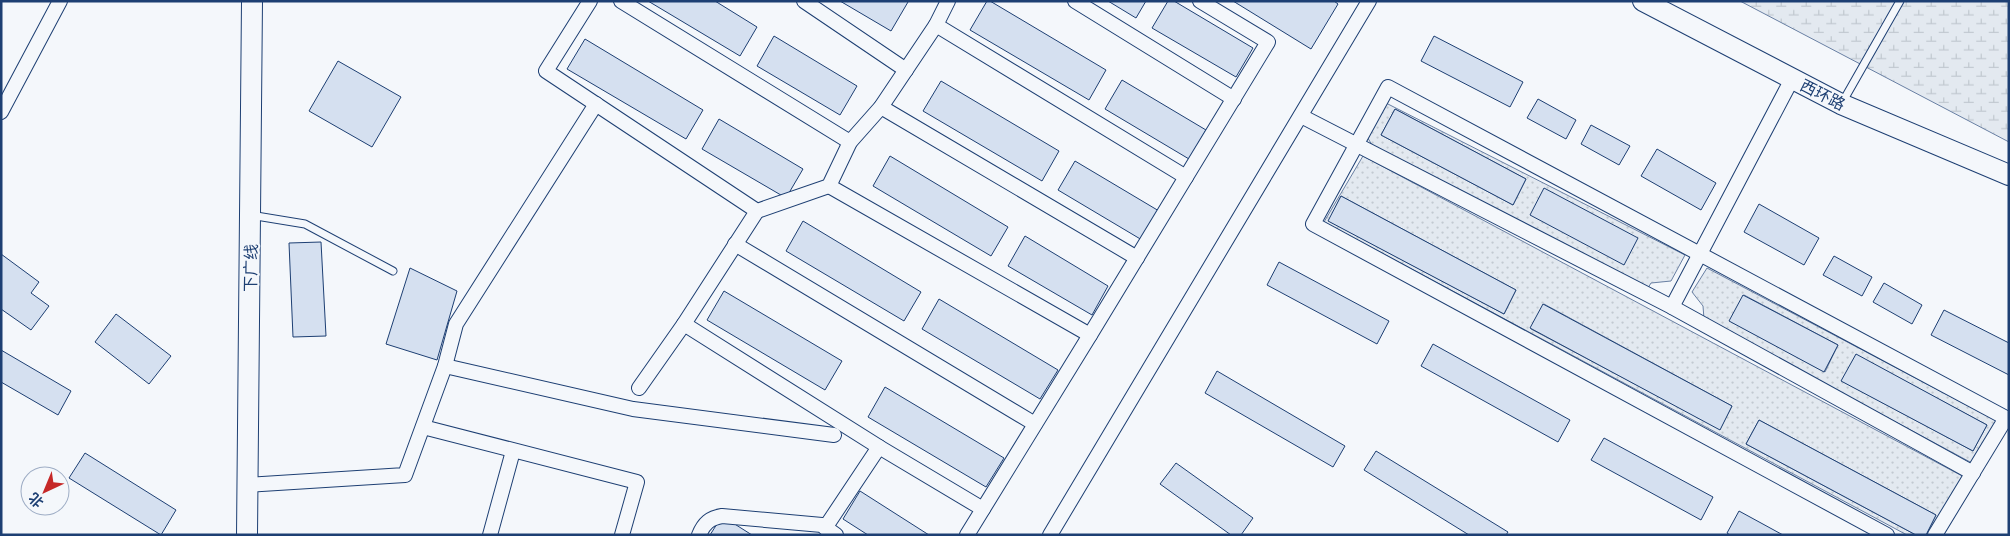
<svg xmlns="http://www.w3.org/2000/svg" width="2010" height="536" font-family="Barlow,'Noto Sans SC',sans-serif">
<style>
.grass{fill:url(#grass-dots);stroke:#687fa3;fill-rule:evenodd}
.wetland{fill:url(#wetland-marsh);stroke:#687fa3}
.building{fill:#d5e0f0;stroke:#1d3f73}
.lines{fill:none;stroke-linecap:round;stroke-linejoin:round}
.lane-casing{stroke:#1d3f73;stroke-width:9}
.street-casing{stroke:#1d3f73;stroke-width:16}
.secondary-casing{stroke:#1d3f73;stroke-width:22}
.lane{stroke:#f4f7fb;stroke-width:7}
.street{stroke:#f4f7fb;stroke-width:14}
.secondary{stroke:#f4f7fb;stroke-width:20}
.labels{text-anchor:middle;dominant-baseline:central;stroke-width:4;stroke-linejoin:round;paint-order:stroke}
.street-label{font-size:16px;fill:#1d3f73;stroke:#f4f7fb}
</style>
<defs>
<pattern id="grass-dots" width="8" height="8" patternUnits="userSpaceOnUse" patternTransform="scale(1.25)"><rect width="8" height="8" fill="#e3e9f0"/><path d="M2 2h.1M6 6h.1" fill="none" stroke="#c2c9d1" stroke-width="1.8" stroke-linecap="round"/></pattern>
<pattern id="wetland-marsh" width="20" height="14" patternUnits="userSpaceOnUse" patternTransform="scale(1.25)"><rect width="20" height="14" fill="#e3e9f0"/><path d="M1 5h8M5 5V1M11 12h8M15 12V8" fill="none" stroke="#c2c9d1"/></pattern>
</defs>
<rect width="100%" height="100%" fill="#f4f7fb"/>
<g class="grass">
<path d="M1384 102 1685 255 1671 281 1651 283 1648 288 1372 145 1366 135ZM1395 109 1526 179 1513 205 1381 135Z"/>
<path d="M1363 156 1964 477 1930 535H1926L1936 515 1759 420 1746 444 1916 535H1907L1324 222ZM1341 196 1516 290 1504 314 1329 221ZM1544 304 1732 406 1720 429 1531 329Z"/>
<path d="M1707 268 1997 421 1972 463 1704 319 1703 306 1692 292ZM1744 295 1838 345 1825 372 1730 321ZM1856 355 1987 425 1973 451 1842 381Z"/>
</g>
<polygon class="wetland" points="1740,1 2009,1 2009,142"/>
<g class="building">
<polygon points="648,1 715,1 757,27 740,56"/>
<polygon points="840,1 907,1 908,2 891,31"/>
<polygon points="987,1 990,1 1106,70 1089,100 970,30"/>
<polygon points="1108,1 1146,1 1136,18"/>
<polygon points="1168,1 1174,1 1253,48 1236,77 1152,28"/>
<polygon points="1233,1 1334,1 1338,4 1311,49"/>
<polygon points="774,36 857,86 840,115 757,66"/>
<polygon points="1434,36 1523,82 1510,107 1421,61"/>
<polygon points="585,39 703,110 686,139 567,69"/>
<polygon points="338,61 401,97 372,147 309,111"/>
<polygon points="1122,80 1206,130 1189,159 1105,109"/>
<polygon points="941,81 1059,151 1042,181 923,111"/>
<polygon points="1538,99 1576,120 1566,139 1527,118"/>
<polygon points="1395,109 1526,179 1513,205 1381,135"/>
<polygon points="719,119 803,169 786,198 702,149"/>
<polygon points="1591,125 1630,146 1619,165 1581,144"/>
<polygon points="1657,149 1716,183 1701,210 1641,176"/>
<polygon points="890,156 1008,227 991,256 873,186"/>
<polygon points="1075,161 1159,211 1142,240 1058,190"/>
<polygon points="1544,188 1638,238 1624,265 1530,215"/>
<polygon points="1341,196 1516,290 1504,314 1328,221"/>
<polygon points="1759,204 1819,238 1804,265 1744,232"/>
<polygon points="803,221 921,292 904,321 786,251"/>
<polygon points="1025,236 1108,286 1092,315 1008,266"/>
<polygon points="321,242 326,336 293,337 289,243"/>
<polygon points="1,254 39,282 31,293 49,306 31,330 1,309"/>
<polygon points="1834,256 1872,277 1862,296 1823,275"/>
<polygon points="1279,262 1389,321 1377,344 1267,285"/>
<polygon points="410,268 457,291 437,360 386,344"/>
<polygon points="1884,283 1922,305 1912,324 1873,302"/>
<polygon points="724,291 842,361 825,390 707,320"/>
<polygon points="1743,295 1838,345 1824,372 1729,321"/>
<polygon points="939,299 1058,370 1040,399 922,329"/>
<polygon points="1543,304 1732,406 1720,430 1530,328"/>
<polygon points="1944,310 2009,343 2009,375 1931,335"/>
<polygon points="116,314 171,356 149,384 95,342"/>
<polygon points="1433,344 1570,420 1558,442 1421,366"/>
<polygon points="1,350 71,391 58,415 1,382"/>
<polygon points="1856,354 1987,425 1973,451 1841,381"/>
<polygon points="1217,371 1345,446 1333,467 1205,393"/>
<polygon points="885,387 1004,458 986,487 868,417"/>
<polygon points="1759,420 1936,515 1926,535 1916,535 1746,444"/>
<polygon points="1604,438 1713,497 1701,520 1591,460"/>
<polygon points="1376,451 1508,532 1506,535 1469,535 1364,470"/>
<polygon points="85,453 176,510 161,535 69,478"/>
<polygon points="1176,463 1253,518 1241,535 1231,535 1160,484"/>
<polygon points="860,491 929,535 868,535 843,519"/>
<polygon points="1739,511 1783,535 1730,535 1727,533"/>
<polygon points="722,516 752,535 710,535"/>
</g>
<g class="lines">
<defs>
<g id="lane">
<polyline points="1842,103 1900,1"/>
<polyline points="250,215 305,224 393,271"/>
</g>
<g id="street">
<polyline points="590,1 546,71 757,211 829,186 850,142 881,107 936,25 948,1"/>
<polyline points="621,1 850,142"/>
<polyline points="804,1 906,70"/>
<polyline points="1075,1 1234,99"/>
<polyline points="936,25 1186,177"/>
<polyline points="881,107 1137,258"/>
<polyline points="1,112 60,1"/>
<polyline points="1301,116 1672,307 1973,473"/>
<polyline points="829,186 1090,335 967,535"/>
<polyline points="735,244 1035,424"/>
<polyline points="1672,307 1792,79"/>
<polyline points="684,324 757,211"/>
<polyline points="1090,335 1268,42 1200,1"/>
<polyline points="445,366 633,409 834,435"/>
<polyline points="639,388 684,324 879,447"/>
<polyline points="423,427 637,482 622,535"/>
<polyline points="247,485 405,475 445,366 456,324 596,104"/>
<polyline points="825,528 879,447 983,509"/>
<polyline points="490,535 513,451"/>
<path d="M699 535C704 523 710 518 722 516L822 525 836 535"/>
<polyline points="1050,535 1369,1"/>
<polyline points="1887,535 1313,224 1388,87 2006,418 1935,535"/>
</g>
<g id="secondary">
<polyline points="1643,1 1841,104 2009,175"/>
<polyline points="247,535 252,1"/>
</g>
</defs>
<use href="#lane" class="lane-casing"/>
<use href="#street" class="street-casing"/>
<use href="#secondary" class="secondary-casing"/>
<use href="#lane" class="lane"/>
<use href="#street" class="street"/>
<use href="#secondary" class="secondary"/>
</g>
<g class="labels">
<g class="street-label">
<text transform="translate(1823 94) rotate(27)">西环路</text>
<text transform="translate(250 268) rotate(-89)">下广线</text>
</g>
</g>
<rect width="2010" height="536" fill="none" stroke="#1d3f73" stroke-width="5"/>
<g transform="translate(45 491) rotate(224)"><circle r="24" fill="#f4f7fb" stroke="#9eadc5"/>
<path d="M0-4L9 19L0 12L-9 19Z" fill="#c62828"/>
<text y="-8" font-size="14" font-weight="bold" text-anchor="middle" fill="#1d3f73">北</text>
</g>
</svg>
